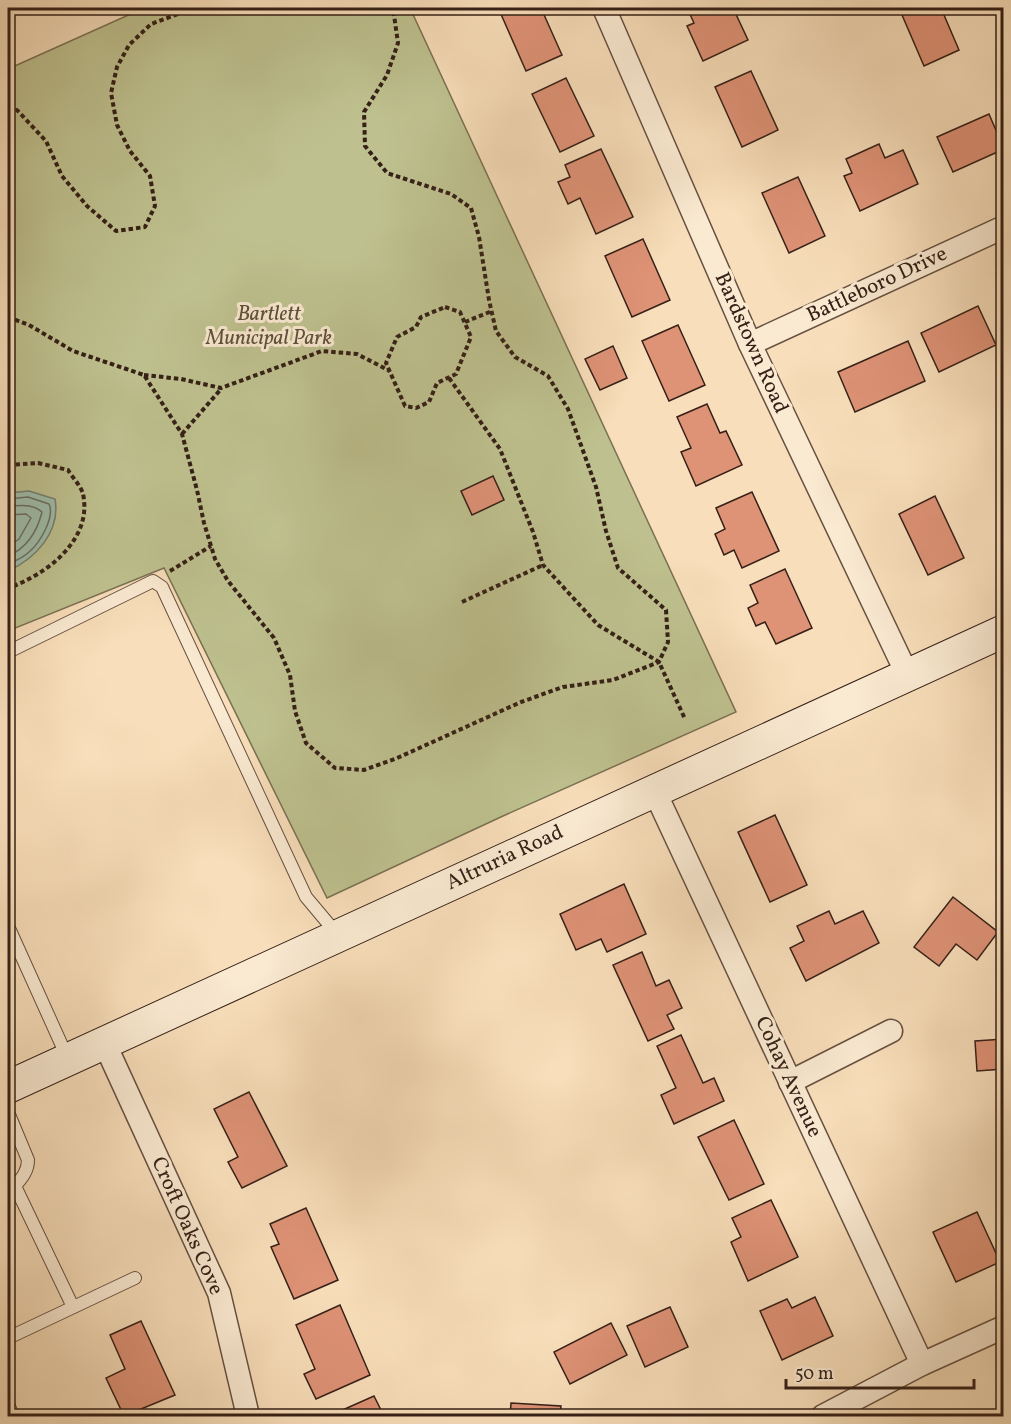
<svg xmlns="http://www.w3.org/2000/svg" width="1011" height="1424" font-family="Vollkorn,serif">
<style>
.green{fill:#bec18f;stroke:#7a7053;stroke-width:1.5}
.water{fill:#9ebdab;stroke:#747e70;stroke-width:1.5}
.lines{fill:none;stroke-linecap:round;stroke-linejoin:round}
.shore{stroke:#6a6e61;stroke-width:1.5}
.building{fill:#de9276;stroke:#352017;stroke-width:1.5}
.lane-casing{stroke:#665040;stroke-width:14}
.street-casing{stroke:#665040;stroke-width:25}
.secondary-casing{stroke:#352017;stroke-width:34}
.path{stroke:#352017;stroke-width:4;stroke-dasharray:4.5 3;stroke-linecap:butt}
.lane{stroke:#faead2;stroke-width:12}
.street{stroke:#faead2;stroke-width:22}
.secondary{stroke:#faead2;stroke-width:32}
.labels{text-anchor:middle;dominant-baseline:central;stroke-width:6;stroke-linejoin:round;paint-order:stroke}
.street-label{font-size:21px;fill:#352017;stroke:#faead2}
.park-label{font-size:21px;font-style:italic;fill:#5e503b;stroke:#faead2}
</style>
<rect width="100%" height="100%" fill="#f8deba"/>
<filter id="stains"><feTurbulence type="fractalNoise" baseFrequency=".00333" numOctaves="4"/><feColorMatrix values="0 0 0 0 .2 0 0 0 0 .09 0 0 0 0 .02 0 0 0 .5 -.17"/></filter>
<radialGradient id="worn" r=".72"><stop offset=".6" stop-color="#630" stop-opacity="0"/><stop offset="1" stop-color="#630" stop-opacity=".3"/></radialGradient>
<polygon class="green" points="144,8 410,8 736,712 503,816 327,898 164,568 8,631 8,69"/>
<path class="water" d="M29 491 55 499C61 532 35 559 8 571V493Z"/>
<g class="lines">
<g class="shore">
<path d="M8 499 28 497 49 504C55 517 40 543 29 552 23 558 15 561 8 564"/>
<path d="M8 506C20 506 32 503 42 512 37 532 27 548 8 556"/>
<polyline points="8,515 26,514 31,518 19,539 8,547"/>
</g>
</g>
<g class="building">
<polygon points="511,8 541,8 562,55 526,71 500,12"/>
<polygon points="687,8 723,8 725,11 733,8 748,40 703,61 687,26 694,23"/>
<polygon points="899,8 941,8 959,50 924,66"/>
<polygon points="751,71 778,130 742,147 715,87"/>
<polygon points="566,78 594,136 560,152 532,94"/>
<polygon points="989,114 1004,149 953,172 937,137"/>
<polygon points="879,144 885,158 903,150 918,184 860,211 844,176 852,173 846,159"/>
<polygon points="601,149 633,217 596,234 580,198 568,204 558,182 570,177 565,165"/>
<polygon points="798,177 825,236 789,253 762,193"/>
<polygon points="643,239 670,300 632,317 605,256"/>
<polygon points="978,306 996,345 939,372 921,333"/>
<polygon points="678,325 705,385 669,401 642,341"/>
<polygon points="908,341 925,381 855,412 838,372"/>
<polygon points="613,346 627,378 600,390 585,359"/>
<polygon points="707,404 720,433 726,431 742,465 696,486 681,452 691,448 677,417"/>
<polygon points="493,476 504,500 472,515 461,491"/>
<polygon points="752,492 779,551 742,568 734,550 724,555 715,534 725,529 716,508"/>
<polygon points="935,496 964,558 928,575 899,514"/>
<polygon points="785,569 812,628 776,644 765,622 756,626 748,608 758,603 750,585"/>
<polygon points="775,815 807,885 770,902 738,832"/>
<polygon points="624,884 646,934 607,952 601,939 576,950 560,914"/>
<polygon points="953,897 998,932 977,960 956,944 939,966 914,947"/>
<polygon points="829,911 835,924 863,911 879,943 806,981 790,948 804,941 797,926"/>
<polygon points="642,952 656,986 669,980 682,1008 667,1015 674,1029 648,1041 613,965"/>
<polygon points="681,1035 703,1083 714,1078 724,1101 674,1124 661,1095 676,1088 657,1046"/>
<polygon points="1004,1039 1004,1069 977,1071 975,1041"/>
<polygon points="249,1092 287,1166 242,1188 228,1162 238,1157 214,1109"/>
<polygon points="734,1120 764,1184 729,1200 698,1137"/>
<polygon points="771,1200 798,1257 748,1281 731,1242 741,1237 732,1218"/>
<polygon points="306,1208 338,1280 294,1299 271,1247 279,1244 270,1224"/>
<polygon points="977,1212 1000,1262 956,1282 933,1232"/>
<polygon points="815,1297 833,1336 782,1360 760,1311 787,1299 792,1308"/>
<polygon points="340,1305 370,1375 316,1399 304,1374 315,1369 296,1325"/>
<polygon points="670,1307 688,1347 645,1367 627,1326"/>
<polygon points="141,1321 175,1395 124,1416 106,1378 125,1369 110,1335"/>
<polygon points="611,1323 627,1355 570,1384 554,1352"/>
<polygon points="374,1396 384,1416 329,1416"/>
<polygon points="511,1403 561,1406 560,1416 510,1416"/>
</g>
<g class="lines">
<defs>
<g id="lane">
<polyline points="8,652 153,581 162,587 306,897 337,934"/>
<polyline points="8,926 68,1059"/>
<path d="M8 1112 28 1160C28 1171 22 1178 15 1186L73 1307"/>
<polyline points="8,1338 135,1278"/>
<polyline points="8,1404 13,1416"/>
</g>
<g id="street">
<polyline points="604,8 750,344 907,674"/>
<polyline points="750,344 1004,227"/>
<polyline points="654,790 922,1364"/>
<polyline points="104,1042 219,1293 248,1416"/>
<polyline points="790,1082 891,1031"/>
<polyline points="823,1416 922,1364 1004,1327"/>
</g>
<polyline id="secondary" points="8,1087 1004,631"/>
</defs>
<use href="#lane" class="lane-casing"/>
<use href="#street" class="street-casing"/>
<use href="#secondary" class="secondary-casing"/>
<g class="path">
<polyline points="8,111 17,110 46,141 62,176 87,206 116,231 145,227 155,206 150,176 130,151 117,125 111,93 117,67 129,45 151,24 194,8"/>
<polygon points="445,307 460,312 471,337 456,374 437,383 429,402 416,408 405,406 386,363 397,337 416,327 421,317"/>
<polyline points="8,317 29,325 73,351 144,375 182,434 197,490 204,523 215,559 228,581 274,638 290,675 295,711 306,743 335,768 364,770 395,759 521,702 563,687 613,680 659,662 668,642 666,610 618,568 606,531 596,487 568,409 548,376 515,357 496,331 489,300 479,237 471,208 451,194 387,173 365,146 364,112 387,75 398,43 393,8"/>
<polyline points="465,322 492,311"/>
<polyline points="144,375 181,379 221,388 322,351 357,354 390,371"/>
<polyline points="449,378 500,449 533,532 543,565 598,625 659,662 685,719"/>
<polyline points="182,434 221,389"/>
<path d="M8 465 38 463 68 470C72 477 81 486 83 494 93 540 46 575 8 588"/>
<polyline points="170,571 211,546"/>
<polyline points="462,602 543,565"/>
</g>
<use href="#lane" class="lane"/>
<use href="#street" class="street"/>
<use href="#secondary" class="secondary"/>
</g>
<g class="labels">
<g class="street-label">
<text transform="translate(877 285) rotate(-25)">Battleboro Drive</text>
<text transform="translate(751 343) rotate(66)">Bardstown Road</text>
<text transform="translate(505 858) rotate(-25)">Altruria Road</text>
<text transform="translate(788 1077) rotate(65)">Cohay Avenue</text>
<text transform="translate(187 1226) rotate(66)">Croft Oaks Cove</text>
</g>
<g class="park-label">
<text x="269" y="314">Bartlett<tspan x="269" dy="24">Municipal Park</tspan></text>
</g>
</g>
<rect width="1011" height="1424" fill="none" stroke="#f8deba" stroke-width="30"/>
<rect x="9" y="9" width="993" height="1406" fill="none" stroke="#352017" stroke-width="3"/>
<rect x="15" y="15" width="981" height="1394" fill="none" stroke="#352017" stroke-width="1.5"/>
<path d="M786 1379v9h188v-9" fill="none" stroke="#352017" stroke-width="3"/>
<text x="795" y="1379" font-size="18" fill="#352017" stroke="#faead2" stroke-width="4.5" paint-order="stroke">50 m</text>
<rect width="100%" height="100%" filter="url(#stains)"/>
<rect width="100%" height="100%" fill="url(#worn)"/>
</svg>
